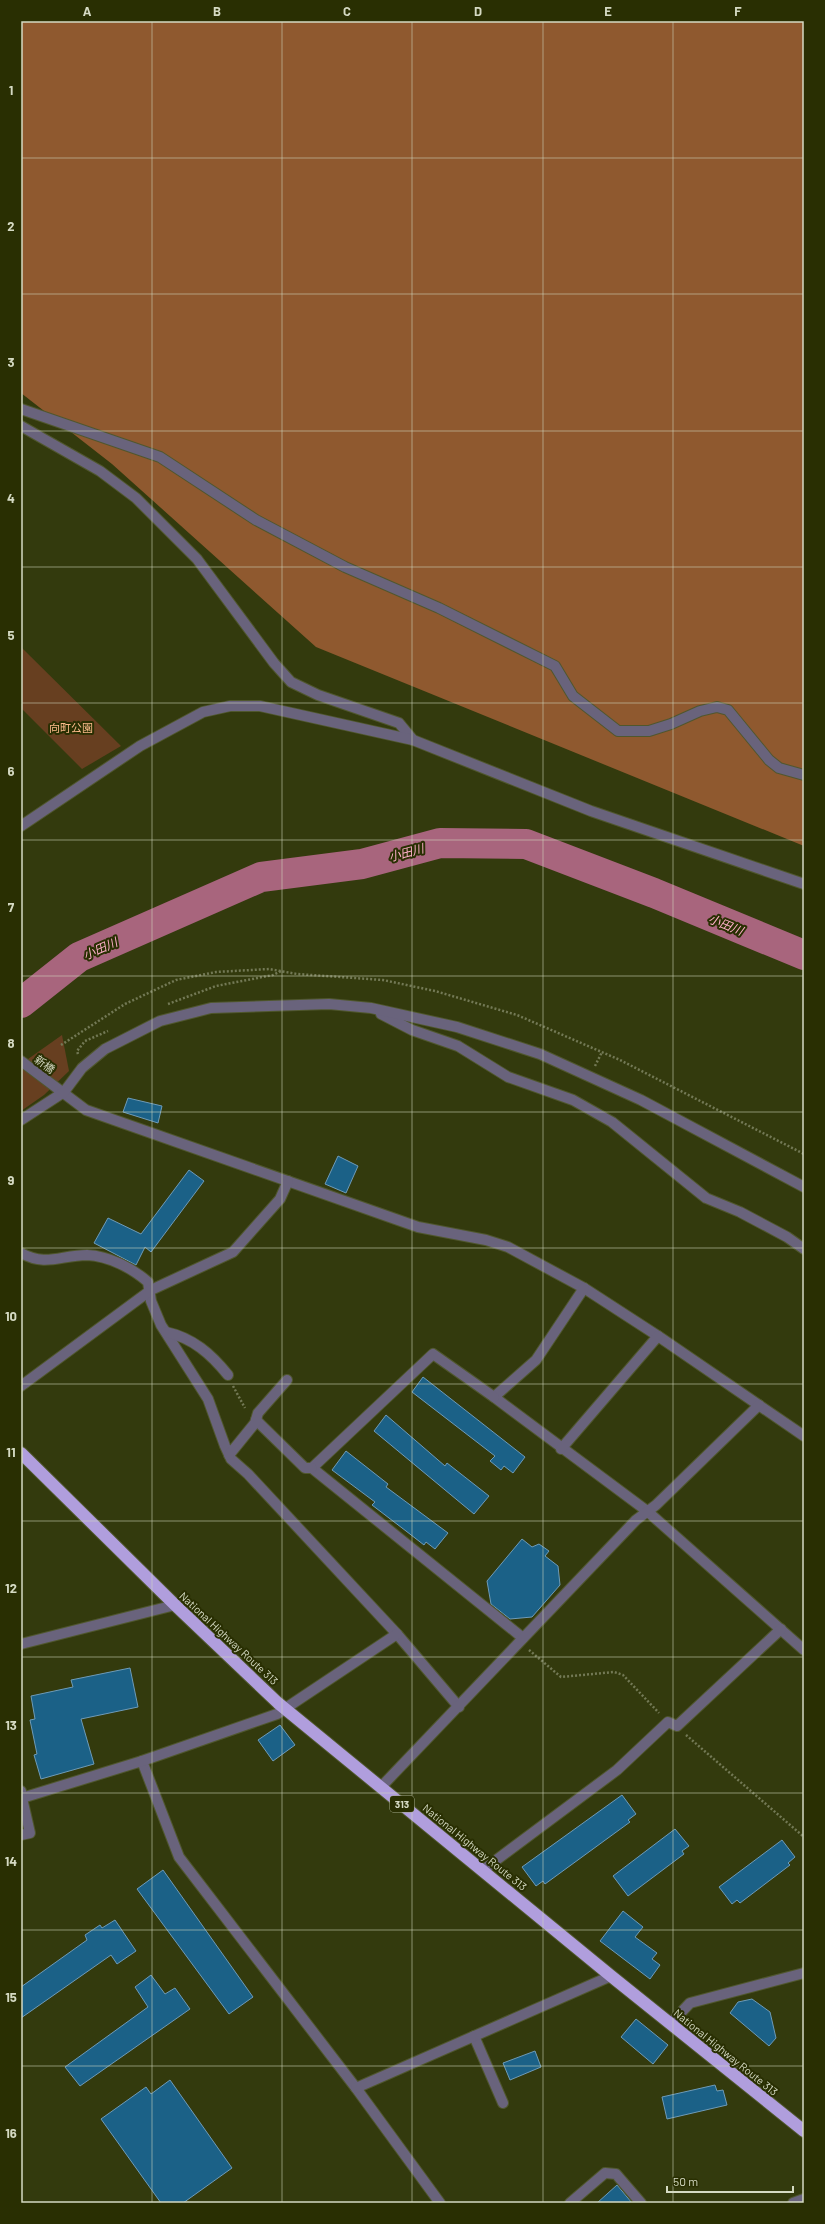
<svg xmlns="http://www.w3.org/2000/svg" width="825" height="2224" font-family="Barlow,'Noto Sans JP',sans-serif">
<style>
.green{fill:#673f20}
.forest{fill:#8f592f}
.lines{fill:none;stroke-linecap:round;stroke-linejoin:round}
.river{stroke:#a8657d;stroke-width:30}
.building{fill:#1b6187;stroke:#6e9bb8}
.minor-casing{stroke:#50572e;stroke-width:12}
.highway-casing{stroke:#50572e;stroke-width:14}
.path{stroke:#737955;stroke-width:2.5;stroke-dasharray:2 2;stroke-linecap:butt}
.minor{stroke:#69637c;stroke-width:10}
.highway{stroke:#b09edd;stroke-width:12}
.grid{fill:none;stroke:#d5dac3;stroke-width:1;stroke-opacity:0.55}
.labels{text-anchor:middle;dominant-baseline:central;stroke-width:4;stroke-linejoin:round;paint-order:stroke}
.shield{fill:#292f02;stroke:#a1a789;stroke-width:1}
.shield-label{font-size:10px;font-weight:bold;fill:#d5dac3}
.park-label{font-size:11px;fill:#fbba8b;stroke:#292f02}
.street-label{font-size:11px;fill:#d5dac3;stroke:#292f02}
.water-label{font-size:12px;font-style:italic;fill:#ffb0cb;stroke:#292f02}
.neatline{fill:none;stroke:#d5dac3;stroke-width:1.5}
.grid-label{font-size:13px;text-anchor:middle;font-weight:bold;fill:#d5dac3}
</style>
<rect width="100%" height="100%" fill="#333a0d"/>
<g class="green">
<polygon points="21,647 121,746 82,769 21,708"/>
<polygon points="62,1035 69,1071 44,1095 21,1111 21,1064"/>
</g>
<polygon class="forest" points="21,21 804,21 804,846 316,647 112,464 21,393"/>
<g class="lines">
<polyline class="river" points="21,1003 79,957 261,877 362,864 440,843 526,844 654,893 804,955"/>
</g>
<g class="building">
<polygon points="128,1098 162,1106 158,1123 123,1112"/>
<polygon points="338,1156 358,1166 346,1193 325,1184"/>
<polygon points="189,1170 204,1181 151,1252 145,1247 136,1265 94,1243 108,1218 141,1234"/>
<polygon points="423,1377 525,1457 513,1473 504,1466 501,1470 490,1461 495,1456 412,1392"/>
<polygon points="386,1415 445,1466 447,1463 489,1496 474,1514 374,1431"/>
<polygon points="346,1451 388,1484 386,1487 448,1533 435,1549 426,1542 424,1545 406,1531 372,1505 375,1502 332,1470"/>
<polygon points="522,1539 532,1547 539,1544 549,1551 545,1556 558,1566 560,1585 532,1617 510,1619 491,1604 487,1581"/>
<polygon points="130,1668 138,1707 81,1719 94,1764 41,1779 34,1755 37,1754 30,1720 35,1719 31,1696 73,1687 71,1680"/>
<polygon points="280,1725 295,1745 273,1761 258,1740"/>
<polygon points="622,1795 636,1814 628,1820 630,1822 545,1884 543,1881 536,1886 522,1867"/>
<polygon points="675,1829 689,1846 682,1851 684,1854 628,1896 613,1876"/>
<polygon points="782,1840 795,1857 788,1863 790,1865 740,1903 737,1900 732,1904 719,1887"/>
<polygon points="163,1870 253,1997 229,2014 137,1889"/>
<polygon points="623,1911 643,1927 635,1937 657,1953 652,1959 660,1965 650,1979 600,1941"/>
<polygon points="115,1920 136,1951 117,1964 111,1955 21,2018 21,1987 87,1940 85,1935 100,1925 102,1928"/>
<polygon points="151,1975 165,1994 175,1988 190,2009 80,2086 65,2067 148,2007 135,1987"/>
<polygon points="752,1999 770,2012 776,2038 769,2046 730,2013 738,2002"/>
<polygon points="636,2019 668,2045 653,2064 621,2037"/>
<polygon points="535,2051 541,2067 510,2080 503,2063"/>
<polygon points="170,2080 232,2168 183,2203 161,2203 101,2119 146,2087 151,2094"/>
<polygon points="715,2085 717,2091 723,2090 727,2105 667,2119 662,2097"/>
<polygon points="617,2185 632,2203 597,2203"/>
</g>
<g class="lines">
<defs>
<g id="minor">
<polyline points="21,409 160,457 256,520 345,567 439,608 555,666 573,696 618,731 649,731 671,724 700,711 717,707 728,710 769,760 779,768 804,775"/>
<polyline points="21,426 100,471 136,498 197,559 274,663 291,682 318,695 399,723 413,740"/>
<polyline points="21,826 140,746 203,712 230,706 260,706 413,740 591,811 804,884"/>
<polyline points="381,1014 412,1030 458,1046 508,1077 573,1100 612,1122 706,1198 740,1212 787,1237 804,1249"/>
<polyline points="21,1061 86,1110 418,1227 486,1240 508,1247 584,1288 658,1336 804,1436"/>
<polyline points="21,1120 64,1092 82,1068 105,1049 160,1021 211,1008 329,1004 371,1008 457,1027 540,1054 641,1100 804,1187"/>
<path d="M21 1253C46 1267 61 1255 87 1255 109 1256 132 1268 148 1282L151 1301 161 1325 208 1399 225 1446 231 1459 248 1474 397 1634 459 1707"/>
<polyline points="584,1288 536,1360 494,1397 647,1511 804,1650"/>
<path d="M166 1332C193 1338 211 1354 228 1375"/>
<polyline points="21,1386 151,1290 233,1252 280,1199 288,1181"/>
<polyline points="494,1397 433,1354 312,1468 523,1638"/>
<polyline points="256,1420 305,1468 312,1468"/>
<polyline points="561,1449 658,1336"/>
<polyline points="229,1455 255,1423 258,1413 287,1380"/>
<polyline points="21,1644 175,1605"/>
<polyline points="142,1761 179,1857 356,2088 440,2203"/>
<polyline points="381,1787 636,1520 656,1505 759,1405"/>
<polyline points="21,1791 22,1798 142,1761 277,1714 397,1634"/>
<polyline points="21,1835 30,1833 22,1798"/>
<polyline points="483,1870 617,1770 668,1722 677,1726 781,1629"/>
<polyline points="671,2023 690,2003 804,1973"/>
<polyline points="474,2036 503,2103"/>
<polyline points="356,2088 611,1976"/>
<polyline points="570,2203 605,2173 616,2174 641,2203"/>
<polyline points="793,2203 804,2199"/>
</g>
<polyline id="highway" points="21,1453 175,1605 278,1703 611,1976 804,2131"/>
</defs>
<use href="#minor" class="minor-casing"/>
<use href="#highway" class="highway-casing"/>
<g class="path">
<polyline points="168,1004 216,986 273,975 281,971"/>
<polyline points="61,1045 125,1004 176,980 216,972 269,969 297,974 383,980 435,991 517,1015 620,1060 804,1154"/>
<polyline points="78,1054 77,1051 85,1041 108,1031"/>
<polyline points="595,1066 602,1052"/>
<polyline points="233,1386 245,1408"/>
<polyline points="529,1650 561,1677 614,1672 623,1675 659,1713"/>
<polyline points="686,1735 804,1837"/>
</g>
<use href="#minor" class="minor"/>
<use href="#highway" class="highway"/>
</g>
<path class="grid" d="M152 21V2203M282 21V2203M412 21V2203M543 21V2203M673 21V2203M21 158H804M21 294H804M21 431H804M21 567H804M21 703H804M21 840H804M21 976H804M21 1112H804M21 1248H804M21 1384H804M21 1521H804M21 1657H804M21 1793H804M21 1930H804M21 2066H804"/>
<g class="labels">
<rect class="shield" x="390" y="1796" width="24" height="16" rx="3"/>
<g class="shield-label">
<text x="402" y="1804">313</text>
</g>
<g class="park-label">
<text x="71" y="727">向町公園</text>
</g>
<g class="street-label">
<text transform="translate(45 1064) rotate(37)">新橋</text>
<text transform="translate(229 1638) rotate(43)">National Highway Route 313</text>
<text transform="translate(475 1847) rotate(39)">National Highway Route 313</text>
<text transform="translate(726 2052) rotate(39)">National Highway Route 313</text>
</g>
<g class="water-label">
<text transform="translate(406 852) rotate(-15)">小田川</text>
<text transform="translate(726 924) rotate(22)">小田川</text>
<text transform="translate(100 948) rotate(-24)">小田川</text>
</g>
</g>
<rect width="825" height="2224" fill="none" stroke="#292f02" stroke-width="44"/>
<path d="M667 2186v6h126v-6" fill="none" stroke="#d5dac3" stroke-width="2"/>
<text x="673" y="2186" font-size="12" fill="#d5dac3" stroke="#292f02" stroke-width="3" paint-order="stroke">50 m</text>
<rect x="22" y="22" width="781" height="2180" class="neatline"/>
<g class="grid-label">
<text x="87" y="16">A</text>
<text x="217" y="16">B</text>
<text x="347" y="16">C</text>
<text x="478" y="16">D</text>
<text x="608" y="16">E</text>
<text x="738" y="16">F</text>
<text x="11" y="95">1</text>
<text x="11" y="231">2</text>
<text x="11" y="367">3</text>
<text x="11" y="503">4</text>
<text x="11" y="640">5</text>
<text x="11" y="776">6</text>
<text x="11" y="912">7</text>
<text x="11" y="1048">8</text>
<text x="11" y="1185">9</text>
<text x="11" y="1321">10</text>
<text x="11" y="1457">11</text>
<text x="11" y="1593">12</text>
<text x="11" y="1730">13</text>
<text x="11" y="1866">14</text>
<text x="11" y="2002">15</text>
<text x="11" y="2138">16</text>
</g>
</svg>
